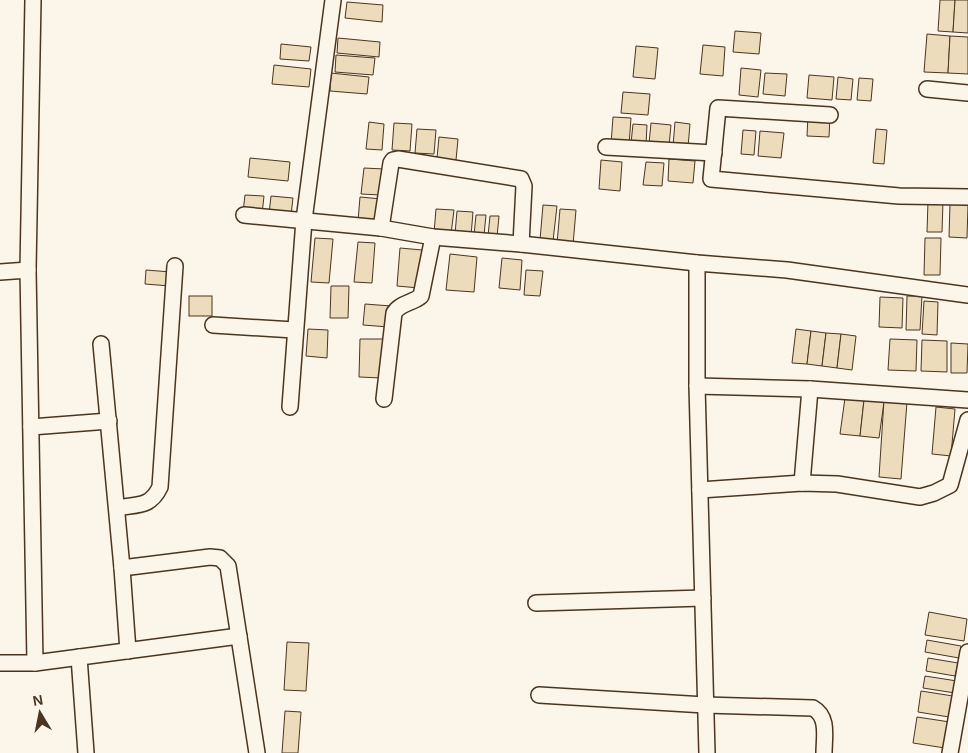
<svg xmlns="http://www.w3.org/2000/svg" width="968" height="753" font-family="Arial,sans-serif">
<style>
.building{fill:#ecdcbc;stroke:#4a3520}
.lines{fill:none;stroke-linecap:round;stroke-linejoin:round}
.minor-casing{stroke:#4a3520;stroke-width:18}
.minor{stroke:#fbf6e9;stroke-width:15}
</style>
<rect width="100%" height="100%" fill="#fbf6e9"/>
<g class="building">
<polygon points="940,0 955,0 953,32 938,31"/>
<polygon points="955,0 968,0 968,33 953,32"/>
<polygon points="347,2 383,5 382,22 345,18"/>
<polygon points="735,31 761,33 759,54 733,52"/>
<polygon points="927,34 950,36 948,73 924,72"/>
<polygon points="950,36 968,37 968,74 948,73"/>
<polygon points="338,38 380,42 379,57 337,53"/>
<polygon points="281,44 311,47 309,61 280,59"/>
<polygon points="703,45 725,47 723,76 700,74"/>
<polygon points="636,46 658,48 655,79 633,77"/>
<polygon points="336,55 375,58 373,75 335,72"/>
<polygon points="274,65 311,69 309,87 272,84"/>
<polygon points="741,68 761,70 758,97 739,95"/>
<polygon points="331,73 369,77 367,94 330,91"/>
<polygon points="765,73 787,74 785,96 763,94"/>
<polygon points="809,75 834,77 832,100 807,98"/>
<polygon points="838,77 853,79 851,100 836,99"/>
<polygon points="859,78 873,79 871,101 857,100"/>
<polygon points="623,92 650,94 648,115 621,113"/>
<polygon points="808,115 830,117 829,137 807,136"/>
<polygon points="613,117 631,118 629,145 611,144"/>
<polygon points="369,122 384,124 382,150 366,149"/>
<polygon points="675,122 690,124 688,147 673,146"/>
<polygon points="394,123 412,124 410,151 392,150"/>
<polygon points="651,123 671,125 669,146 649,144"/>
<polygon points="633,124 647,125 646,144 631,143"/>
<polygon points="417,129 436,130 434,154 415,153"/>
<polygon points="876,129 887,130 884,164 873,163"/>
<polygon points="743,130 756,131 754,155 741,154"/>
<polygon points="760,131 784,133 781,158 758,156"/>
<polygon points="439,137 458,139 456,160 437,158"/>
<polygon points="250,158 290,162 288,181 248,177"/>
<polygon points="669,159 695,161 693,183 668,181"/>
<polygon points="601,160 622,162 620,191 599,189"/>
<polygon points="646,162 664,163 662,186 643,185"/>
<polygon points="364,168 384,169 381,195 361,194"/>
<polygon points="245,195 264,196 262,214 243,212"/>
<polygon points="271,196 293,198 291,215 269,214"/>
<polygon points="360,197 382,199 379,223 358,221"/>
<polygon points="928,201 943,201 942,232 927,232"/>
<polygon points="950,204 968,205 967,238 949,237"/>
<polygon points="543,205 557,206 553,241 540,240"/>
<polygon points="436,209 454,210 451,234 434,233"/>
<polygon points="560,209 576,210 573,245 557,244"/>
<polygon points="457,211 473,212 471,236 455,234"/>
<polygon points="476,215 486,215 484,235 474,235"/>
<polygon points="490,216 499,216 497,237 488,236"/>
<polygon points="315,238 333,239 329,283 311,282"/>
<polygon points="925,238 941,238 940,275 924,275"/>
<polygon points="358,242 375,243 372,283 354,282"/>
<polygon points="400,248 422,250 419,288 397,286"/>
<polygon points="450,254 477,257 474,292 446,290"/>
<polygon points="502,258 522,260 520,290 499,288"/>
<polygon points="146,270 171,272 170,286 145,284"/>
<polygon points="526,270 543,271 540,296 524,295"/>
<polygon points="331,286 349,286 348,318 330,318"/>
<rect x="189" y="296" width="23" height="20"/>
<polygon points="907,296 922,296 920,330 906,330"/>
<polygon points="880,297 903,298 902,328 879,327"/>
<polygon points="924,301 938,302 937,335 922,334"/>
<polygon points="365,304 391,306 389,327 363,325"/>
<polygon points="308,329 328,330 327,358 306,356"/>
<polygon points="796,329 811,331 807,364 792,363"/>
<polygon points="811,331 826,333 822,366 807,364"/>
<polygon points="826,333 841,334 837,368 822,366"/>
<polygon points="841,334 856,336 852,370 837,368"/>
<polygon points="360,339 383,339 382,378 359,377"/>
<polygon points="890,339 917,340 916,371 888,370"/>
<polygon points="922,340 947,341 947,372 921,371"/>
<polygon points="951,343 968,344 967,373 951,373"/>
<polygon points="845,398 864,400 860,436 840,434"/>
<polygon points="864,400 884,402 879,438 860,436"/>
<polygon points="884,400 907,402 901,479 879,477"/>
<polygon points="936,407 955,409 951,456 932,454"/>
<polygon points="929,612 967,619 964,641 925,635"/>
<polygon points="927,640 961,646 959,658 925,652"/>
<polygon points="287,642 309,643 306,691 284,690"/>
<polygon points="928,658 958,663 955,676 926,671"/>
<polygon points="925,676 957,681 955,693 923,688"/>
<polygon points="921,691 953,696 949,717 918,712"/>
<polygon points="285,711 301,712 298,753 282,753"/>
<polygon points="917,717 950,722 945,748 913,743"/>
</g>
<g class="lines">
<defs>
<g id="minor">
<polyline points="927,89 968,93"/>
<polyline points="830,115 718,108 711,179 899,196 968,197"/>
<polyline points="606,147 714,153"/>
<polyline points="244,215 381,228 433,237 521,244 697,263 787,270 968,295"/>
<polyline points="381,228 391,163 393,160 398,159 521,179 524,186 521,244"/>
<polyline points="28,270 33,0"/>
<polyline points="0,272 28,270 35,663 0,663"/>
<polyline points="213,325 294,330"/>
<polyline points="101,344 122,568 128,651"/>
<polyline points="697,386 697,263"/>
<path d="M384 399 394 313C400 303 413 303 421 296L433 237"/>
<polyline points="290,407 304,220 333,0"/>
<polyline points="31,427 109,421"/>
<polyline points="802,483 810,389"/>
<polyline points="700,490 802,483 837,484 920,497 934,493 950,485 968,420"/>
<path d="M117 508C137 504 150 508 160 487L175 266"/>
<polyline points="122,568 210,557 220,558 228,566 257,753"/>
<polyline points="536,603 703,598"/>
<polyline points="79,657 86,753"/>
<polyline points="35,663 239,636"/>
<path d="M539 695 705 705 813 708C829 717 824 737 824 753"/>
<polyline points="707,753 697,386 810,389 968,400"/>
<polyline points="950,753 968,652"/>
</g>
</defs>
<use href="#minor" class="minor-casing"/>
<use href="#minor" class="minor"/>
</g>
<g transform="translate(40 713) rotate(350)" stroke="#fbf6e9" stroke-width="4" paint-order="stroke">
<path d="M0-4L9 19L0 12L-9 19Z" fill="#4a3520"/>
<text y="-8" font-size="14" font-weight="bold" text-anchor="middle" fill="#4a3520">N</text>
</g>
</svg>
